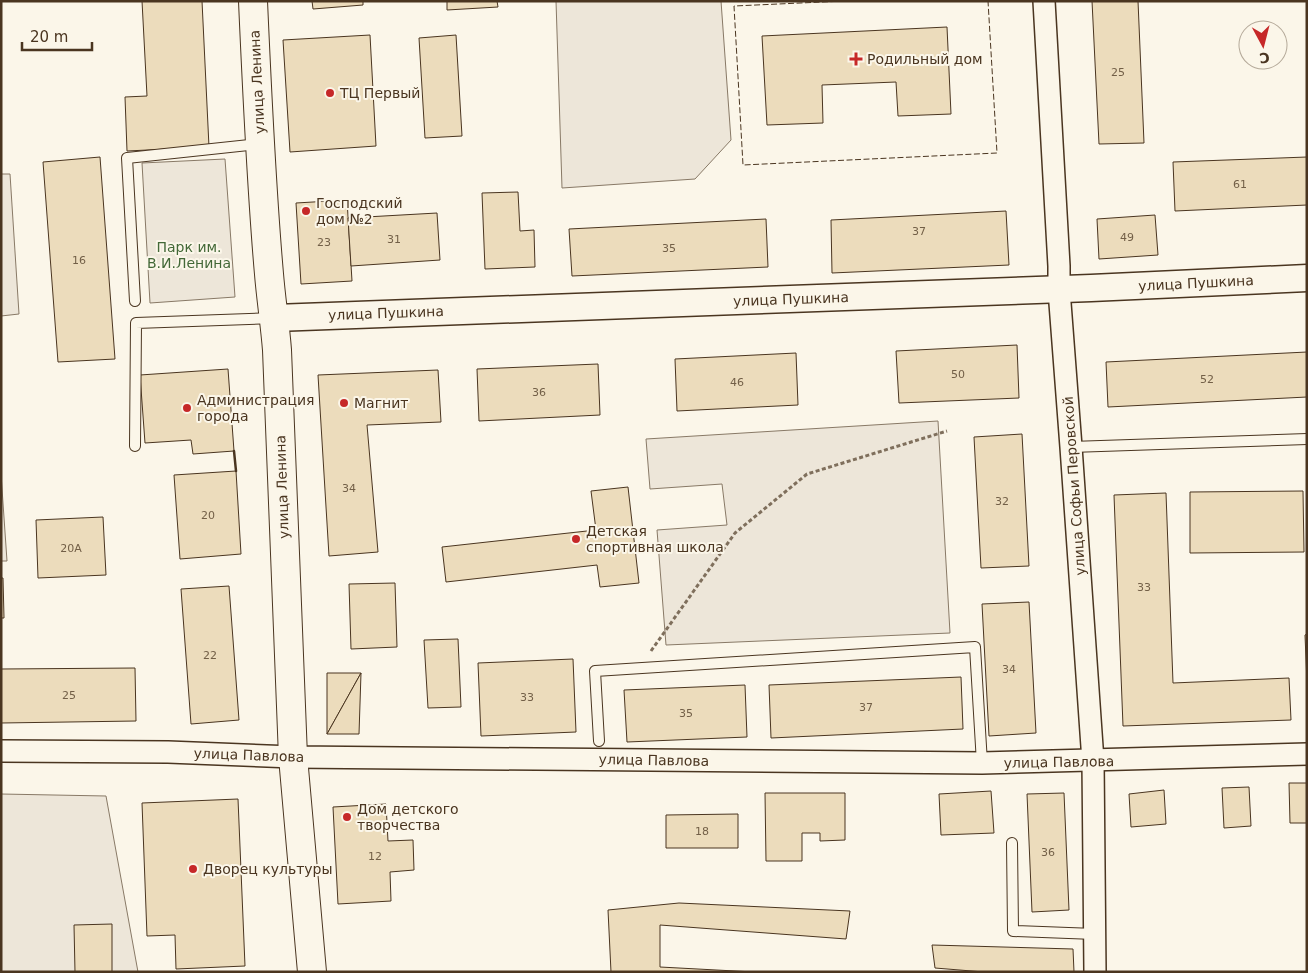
<svg xmlns="http://www.w3.org/2000/svg" width="1308" height="973" font-family="'DejaVu Sans',sans-serif">
<style>
.green{fill:#ede6d9;stroke:#887966}
.building{fill:#ecdcbc;stroke:#4a3520}
.lines{fill:none;stroke-linecap:round;stroke-linejoin:round}
.service-casing{stroke:#4a3520;stroke-width:12}
.minor-casing{stroke:#4a3520;stroke-width:24}
.tertiary-casing{stroke:#4a3520;stroke-width:29}
.secondary-casing{stroke:#4a3520;stroke-width:30}
.path{stroke:#7f6f5c;stroke-width:3;stroke-dasharray:4 2.5;stroke-linecap:butt}
.service{stroke:#fbf6e9;stroke-width:10}
.minor{stroke:#fbf6e9;stroke-width:21}
.tertiary{stroke:#fbf6e9;stroke-width:26}
.secondary{stroke:#fbf6e9;stroke-width:28}
.fence{stroke:#4a3520;stroke-width:1;stroke-dasharray:6 2.5;stroke-linecap:butt}
.wall{stroke:#4a3520;stroke-width:2.5}
.poi-dot{fill:#c62828;stroke:#fbf6e9;stroke-width:2}
.labels{text-anchor:middle;dominant-baseline:central;stroke-width:4;stroke-linejoin:round;paint-order:stroke}
.number-label{font-size:11px;fill:#725f47}
.poi-label{font-size:14px;fill:#4a3520;stroke:#fbf6e9;text-anchor:start}
.street-label{font-size:14px;fill:#4a3520;stroke:#fbf6e9}
.park-label{font-size:14px;fill:#436837;stroke:#fbf6e9}
</style>
<rect width="100%" height="100%" fill="#fbf6e9"/>
<g class="green">
<polygon points="556,1 721,1 731,140 695,179 562,188"/>
<polygon points="225,159 235,297 150,303 142,163"/>
<polygon points="1,174 10,174 19,314 1,316"/>
<polygon points="938,421 950,633 666,645 657,530 727,525 722,484 650,489 646,439"/>
<polygon points="1,474 7,561 1,561"/>
<polygon points="1,794 106,796 138,972 1,972"/>
</g>
<g class="building">
<polygon points="142,1 202,1 209,147 127,151 125,97 147,96"/>
<polygon points="312,1 363,1 363,5 313,9"/>
<polygon points="447,1 497,1 498,7 447,10"/>
<polygon points="1092,1 1138,1 1144,143 1099,144"/>
<polygon points="947,27 951,114 898,116 896,82 822,85 823,123 767,125 762,36"/>
<polygon points="370,35 376,146 290,152 283,40"/>
<polygon points="456,35 462,136 425,138 419,38"/>
<polygon points="100,157 115,359 58,362 43,162"/>
<polygon points="1307,157 1307,205 1175,211 1173,162"/>
<polygon points="518,192 520,231 534,230 535,267 485,269 482,193"/>
<polygon points="347,200 352,281 301,284 296,203"/>
<polygon points="1006,211 1009,265 832,273 831,220"/>
<polygon points="437,213 440,260 351,266 348,218"/>
<polygon points="1155,215 1158,255 1099,259 1097,219"/>
<polygon points="766,219 768,267 572,276 569,229"/>
<polygon points="1017,345 1019,398 899,403 896,351"/>
<polygon points="1307,352 1307,397 1108,407 1106,362"/>
<polygon points="796,353 798,405 677,411 675,359"/>
<polygon points="598,364 600,415 479,421 477,369"/>
<polygon points="228,369 234,451 193,454 191,440 145,443 140,375"/>
<polygon points="438,370 441,422 367,425 378,552 329,556 318,375"/>
<polygon points="1022,434 1029,566 981,568 974,437"/>
<polygon points="236,471 241,554 180,559 174,475"/>
<polygon points="628,487 639,583 600,587 597,565 446,582 442,547 596,530 591,491"/>
<polygon points="1303,491 1304,552 1190,553 1190,492"/>
<polygon points="1166,493 1173,683 1289,678 1291,720 1123,726 1114,495"/>
<polygon points="103,517 106,575 38,578 36,520"/>
<polygon points="1,578 3,578 4,618 1,618"/>
<polygon points="395,583 397,647 351,649 349,584"/>
<polygon points="229,586 239,720 191,724 181,589"/>
<polygon points="1029,602 1036,733 989,736 982,604"/>
<polygon points="1307,634 1307,683 1305,635"/>
<polygon points="458,639 461,707 428,708 424,640"/>
<polygon points="573,659 576,732 481,736 478,663"/>
<polygon points="135,668 136,721 1,723 1,669"/>
<polygon points="327,673 361,673 327,734"/>
<polygon points="361,673 359,734 327,734"/>
<polygon points="961,677 963,729 771,738 769,685"/>
<polygon points="745,685 747,737 627,742 624,690"/>
<polygon points="1289,783 1307,783 1307,823 1290,823"/>
<polygon points="1249,787 1251,826 1224,828 1222,788"/>
<polygon points="1164,790 1166,824 1131,827 1129,794"/>
<polygon points="991,791 994,833 941,835 939,794"/>
<polygon points="765,793 845,793 845,840 820,841 820,833 802,833 802,861 766,861"/>
<polygon points="1064,793 1069,910 1032,912 1027,794"/>
<polygon points="238,799 245,966 176,969 175,935 147,936 142,803"/>
<polygon points="386,804 388,841 413,840 414,870 390,872 391,901 338,904 333,807"/>
<polygon points="738,814 738,848 666,848 666,815"/>
<polygon points="679,903 850,911 846,939 660,925 660,967 754,972 611,972 608,910"/>
<polygon points="112,924 112,972 75,972 74,925"/>
<polygon points="932,945 1073,949 1074,972 984,972 935,968"/>
</g>
<g class="lines">
<defs>
<g id="service">
<polyline points="135,301 127,158 259,144"/>
<polyline points="135,446 136,323 274,318"/>
<polyline points="1071,447 1307,439"/>
<polyline points="599,741 595,671 975,647 982,763"/>
<polyline points="1012,843 1013,931 1095,934"/>
</g>
<g id="minor">
<polyline points="1044,1 1059,266 1059,290 1071,447 1093,761 1095,972"/>
<polyline points="1,751 168,752 293,757 982,763 1307,754"/>
</g>
<polyline id="tertiary" points="275,318 1091,288 1307,278"/>
<path id="secondary" d="M253 1C257 92 261 183 269 274 271 299 275 324 277 350L293 757 312 972"/>
</defs>
<use href="#service" class="service-casing"/>
<use href="#minor" class="minor-casing"/>
<use href="#tertiary" class="tertiary-casing"/>
<use href="#secondary" class="secondary-casing"/>
<polyline class="path" points="651,651 735,533 807,474 947,431"/>
<use href="#service" class="service"/>
<use href="#minor" class="minor"/>
<use href="#tertiary" class="tertiary"/>
<use href="#secondary" class="secondary"/>
<polyline class="fence" points="845,1 734,6 743,165 997,153 988,1"/>
<polyline class="wall" points="234,451 236,471"/>
</g>
<g class="poi-dot">
<path d="M853.5 51.5h5v5h5v5h-5v5h-5v-5h-5v-5h5z"/>
<circle cx="330" cy="93" r="5"/>
<circle cx="306" cy="211" r="5"/>
<circle cx="344" cy="403" r="5"/>
<circle cx="187" cy="408" r="5"/>
<circle cx="576" cy="539" r="5"/>
<circle cx="347" cy="817" r="5"/>
<circle cx="193" cy="869" r="5"/>
</g>
<g class="labels">
<g class="number-label">
<text x="1118" y="72">25</text>
<text x="1240" y="184">61</text>
<text x="919" y="231">37</text>
<text x="1127" y="237">49</text>
<text x="394" y="239">31</text>
<text x="324" y="242">23</text>
<text x="669" y="248">35</text>
<text x="79" y="260">16</text>
<text x="958" y="374">50</text>
<text x="1207" y="379">52</text>
<text x="737" y="382">46</text>
<text x="539" y="392">36</text>
<text x="349" y="488">34</text>
<text x="1002" y="501">32</text>
<text x="208" y="515">20</text>
<text x="71" y="548">20А</text>
<text x="1144" y="587">33</text>
<text x="210" y="655">22</text>
<text x="1009" y="669">34</text>
<text x="69" y="695">25</text>
<text x="527" y="697">33</text>
<text x="866" y="707">37</text>
<text x="686" y="713">35</text>
<text x="702" y="831">18</text>
<text x="1048" y="852">36</text>
<text x="375" y="856">12</text>
</g>
<g class="poi-label">
<text x="867" y="59">Родильный дом</text>
<text x="340" y="93">ТЦ Первый</text>
<text x="316" y="203">Господский<tspan x="316" dy="16">дом №2</tspan></text>
<text x="197" y="400">Администрация<tspan x="197" dy="16">города</tspan></text>
<text x="354" y="403">Магнит</text>
<text x="586" y="531">Детская<tspan x="586" dy="16">спортивная школа</tspan></text>
<text x="357" y="809">Дом детского<tspan x="357" dy="16">творчества</tspan></text>
<text x="203" y="869">Дворец культуры</text>
</g>
<g class="street-label">
<text transform="translate(257 82) rotate(-93)">улица Ленина</text>
<text transform="translate(1196 283) rotate(-3)">улица Пушкина</text>
<text transform="translate(791 299) rotate(-2)">улица Пушкина</text>
<text transform="translate(386 313) rotate(-2)">улица Пушкина</text>
<text transform="translate(1074 486) rotate(-94)">улица Софьи Перовской</text>
<text transform="translate(282 487) rotate(-92)">улица Ленина</text>
<text transform="translate(249 755) rotate(2)">улица Павлова</text>
<text transform="translate(654 760) rotate(1)">улица Павлова</text>
<text transform="translate(1059 762) rotate(-1)">улица Павлова</text>
</g>
<g class="park-label">
<text x="189" y="247">Парк им.<tspan x="189" dy="16">В.И.Ленина</tspan></text>
</g>
</g>
<rect width="1308" height="973" fill="none" stroke="#4a3520" stroke-width="5"/>
<g transform="translate(1263 45) rotate(173)"><circle r="24" fill="#fbf6e9" stroke="#b4a999"/>
<path d="M0-4L9 19L0 12L-9 19Z" fill="#c62828"/>
<text y="-8" font-size="14" font-weight="bold" text-anchor="middle" fill="#4a3520">С</text>
</g>
<path d="M22 42v8h70v-8" fill="none" stroke="#4a3520" stroke-width="2.5"/>
<text x="30" y="42" font-size="15" fill="#4a3520" stroke="#fbf6e9" stroke-width="4" paint-order="stroke">20 m</text>
</svg>
